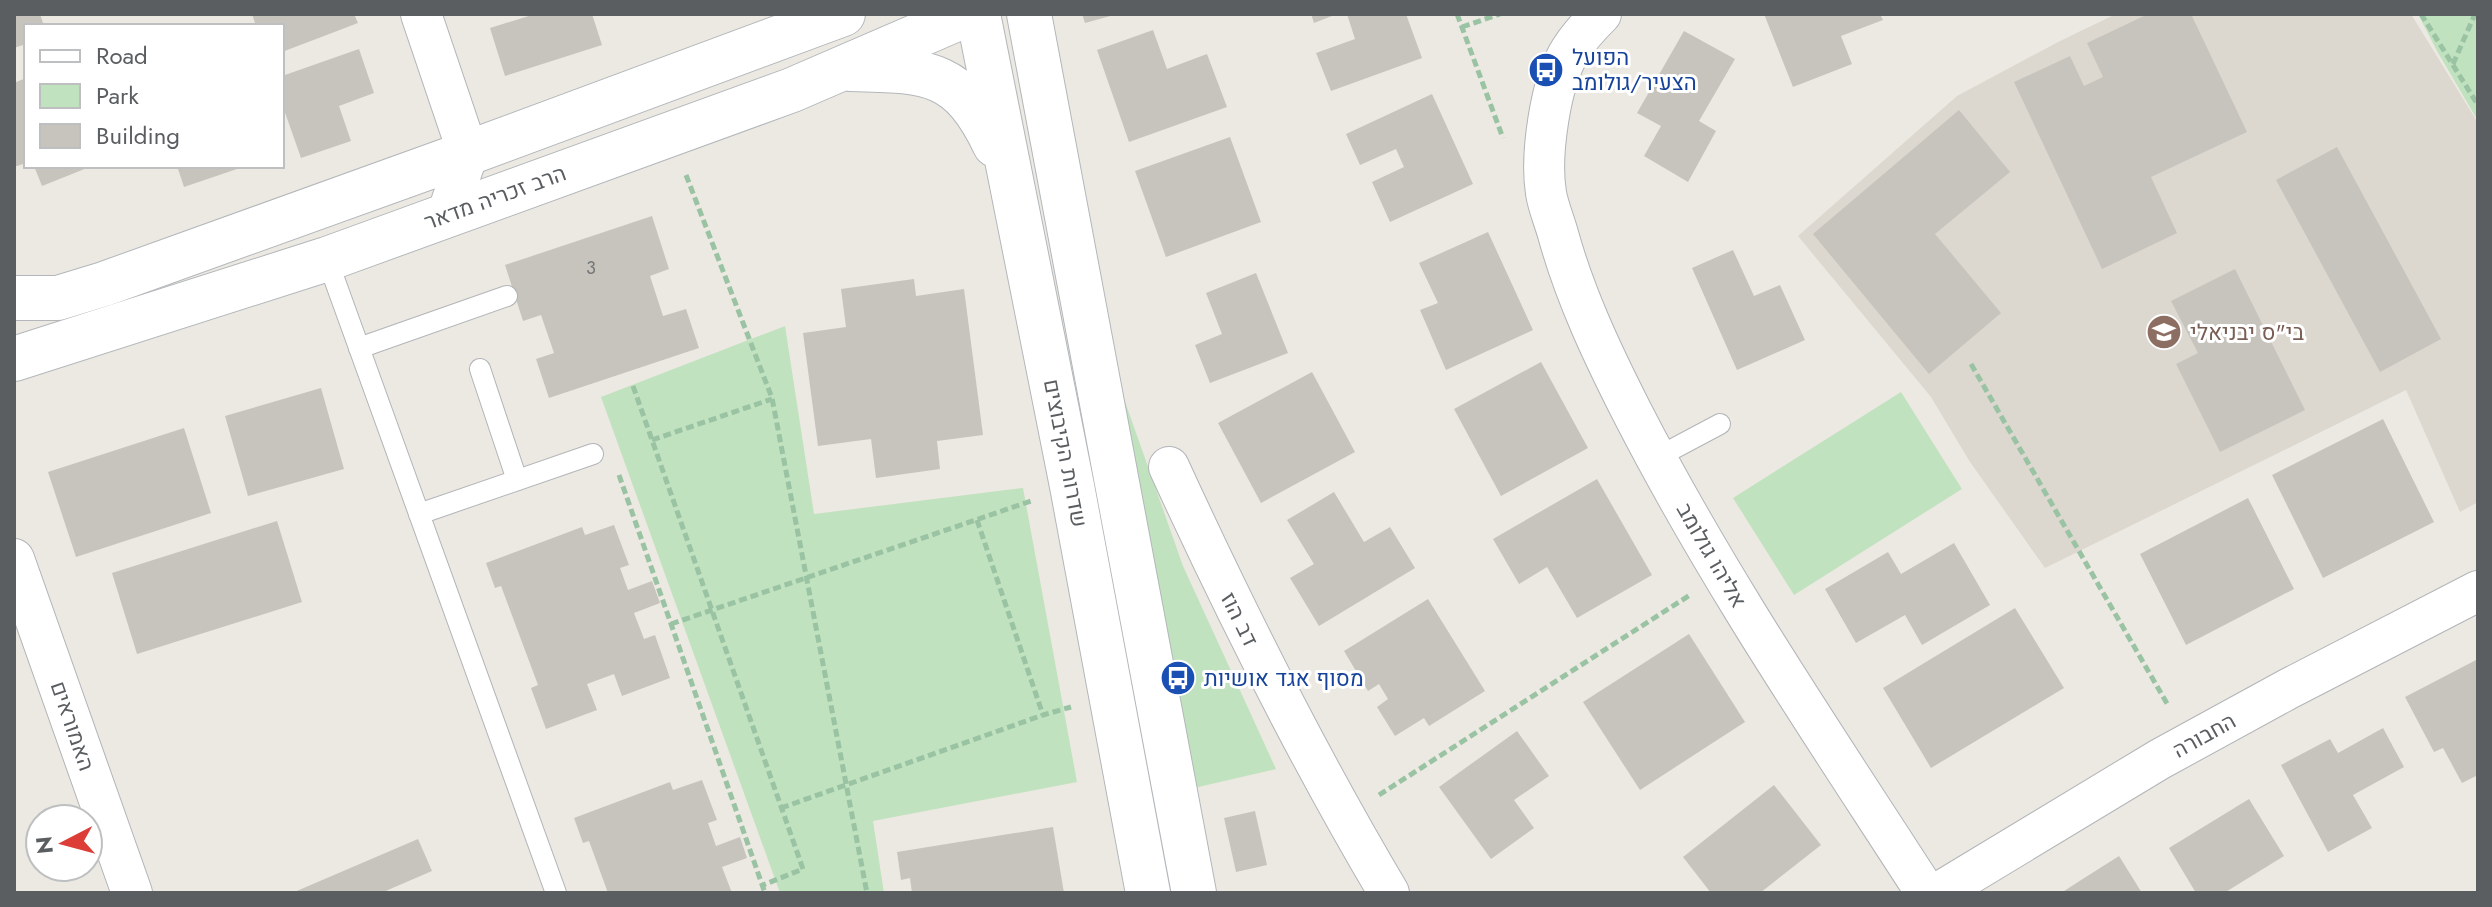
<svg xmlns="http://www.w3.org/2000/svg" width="2492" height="907" font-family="Jost,Heebo,sans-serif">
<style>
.education{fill:#dcd8d0}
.green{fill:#c1e2bf}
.building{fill:#c7c4be}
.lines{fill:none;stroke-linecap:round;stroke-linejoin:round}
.lane-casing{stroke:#b2b4b8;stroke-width:22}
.street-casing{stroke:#b2b4b8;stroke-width:42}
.secondary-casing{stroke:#b3b7bb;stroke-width:46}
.path{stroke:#9ac3a3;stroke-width:5;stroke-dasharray:8 4;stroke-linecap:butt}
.lane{stroke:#fff;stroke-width:20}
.street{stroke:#fff;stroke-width:40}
.secondary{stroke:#fff;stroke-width:44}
.labels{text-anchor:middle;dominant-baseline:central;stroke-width:6;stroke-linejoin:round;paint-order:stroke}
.number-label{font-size:18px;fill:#757878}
.transit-label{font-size:22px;fill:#164399;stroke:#fff;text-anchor:start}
.street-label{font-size:22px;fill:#5a5e61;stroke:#fff}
.education-label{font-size:22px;fill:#785e54;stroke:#fff;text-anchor:start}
</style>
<rect width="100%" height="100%" fill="#ece9e2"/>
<polygon class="education" points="2116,14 2411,14 2478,123 2478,502 2460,512 2406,390 2045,568 1970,462 1931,397 1798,236 1957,96 2058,42"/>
<g class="green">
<polygon points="2418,14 2478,14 2478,121 2437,51"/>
<polygon points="785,326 814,514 1023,488 1077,782 873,821 884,893 780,893 601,397"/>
<polygon points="1901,392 1962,489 1794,595 1733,498"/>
<polygon points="1122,393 1183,566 1276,769 1194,788"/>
</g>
<g class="building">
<polygon points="14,14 40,14 44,26 26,26 26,44 14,48"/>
<polygon points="252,14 354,14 358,23 282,52 282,26 256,26"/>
<polygon points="535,14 592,14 602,45 505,76 490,28"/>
<polygon points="1082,14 1114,14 1114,15 1085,23"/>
<polygon points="1311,14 1337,14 1314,23"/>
<polygon points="1347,14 1406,14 1422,58 1331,91 1316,53 1355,39"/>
<polygon points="1764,14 1880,14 1883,20 1841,36 1852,64 1793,87"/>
<polygon points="2148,14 2191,14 2247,132 2151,177 2177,233 2102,269 2014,82 2070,56 2084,86 2103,77 2087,43"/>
<polygon points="1153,30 1167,69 1207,54 1227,107 1129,142 1097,50"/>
<polygon points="1684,31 1735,59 1699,121 1716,131 1688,182 1644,156 1661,126 1637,113"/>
<polygon points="359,49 374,93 339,106 351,141 301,158 282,104 282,76"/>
<polygon points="26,78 26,163 14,167 14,83"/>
<polygon points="1432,94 1473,184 1390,222 1372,182 1404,167 1396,149 1360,165 1346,134"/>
<polygon points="1959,110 2010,172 1935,234 2001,313 1929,374 1813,234"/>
<polygon points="1230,137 1261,222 1166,257 1135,171"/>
<polygon points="2337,147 2441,339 2380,372 2276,180"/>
<polygon points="34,166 92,166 42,186"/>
<polygon points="177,166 236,166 237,169 184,187"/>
<polygon points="652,216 669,269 650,276 663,316 686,309 699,348 549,398 536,359 554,353 541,315 523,321 505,265"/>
<polygon points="1488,232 1533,330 1446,370 1420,310 1438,303 1419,263"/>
<polygon points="1733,250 1754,296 1780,285 1805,340 1737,370 1692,268"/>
<polygon points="2235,269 2305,410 2220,452 2176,364 2198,353 2171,301"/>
<polygon points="1256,273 1288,353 1210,383 1195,345 1222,334 1206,293"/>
<polygon points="914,279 916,296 964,289 983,435 937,441 940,469 876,478 871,439 818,446 803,333 846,327 841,289"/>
<polygon points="1541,362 1588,448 1501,496 1454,409"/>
<polygon points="1312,372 1355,452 1261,503 1218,423"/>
<polygon points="321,388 344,469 248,496 225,416"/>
<polygon points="2383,419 2434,522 2323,578 2272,475"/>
<polygon points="184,428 211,513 76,557 48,472"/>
<polygon points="1597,479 1652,575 1577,618 1547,567 1519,584 1493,539"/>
<polygon points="1334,492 1364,542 1390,527 1415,568 1319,626 1290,578 1314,564 1287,520"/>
<polygon points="2248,498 2294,589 2186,645 2140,554"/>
<polygon points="277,521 302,602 137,654 112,573"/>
<polygon points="614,525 629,565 620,568 628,590 652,581 660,603 634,613 644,639 655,635 670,678 622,696 614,674 587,684 597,710 546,729 531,688 538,685 501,586 495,588 486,563 582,527 585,535"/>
<polygon points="1954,543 1990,605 1922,645 1905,615 1856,643 1825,589 1888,552 1901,574"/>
<polygon points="1428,599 1485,691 1429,726 1424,718 1395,736 1377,707 1388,699 1379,684 1368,691 1344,651"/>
<polygon points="2015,608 2064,688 1931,768 1883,688"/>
<polygon points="1689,634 1745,722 1640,790 1583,702"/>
<polygon points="2478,659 2478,775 2462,783 2443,748 2434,752 2405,697"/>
<polygon points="2383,728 2404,767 2353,795 2372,828 2328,852 2281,765 2330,739 2338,753"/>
<polygon points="1517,731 1549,776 1514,800 1534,828 1491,859 1439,787"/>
<polygon points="702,780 717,820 708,823 716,846 740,837 747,858 722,867 732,893 608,893 589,841 583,843 574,818 670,782 673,790"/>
<polygon points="1774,785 1821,845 1760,893 1711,893 1683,857"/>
<polygon points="2249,799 2284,856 2224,893 2196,893 2169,848"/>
<polygon points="1255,811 1267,865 1236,872 1224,818"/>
<polygon points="1053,827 1064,893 912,893 910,878 901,880 897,852"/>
<polygon points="418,839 432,871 381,893 292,893"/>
<polygon points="2119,856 2142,893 2061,893 2078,882"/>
</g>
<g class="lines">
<defs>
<g id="lane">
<polyline points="327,259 556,893"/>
<polyline points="359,348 507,296"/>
<polyline points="480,369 517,480"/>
<polyline points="1656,458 1720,424"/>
<polyline points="419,514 593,454"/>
</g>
<g id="street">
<polyline points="421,14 468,153 447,215"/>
<path d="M1601 14C1590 25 1578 38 1570 51 1550 83 1540 156 1546 193 1548 206 1554 220 1558 234 1575 296 1603 355 1632 412 1718 580 1824 735 1926 893"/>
<path d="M1169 467C1236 613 1307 755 1389 893"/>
<polyline points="14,559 132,893"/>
<polyline points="1938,893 2160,759 2288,689 2478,591"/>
</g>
<g id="secondary">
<polyline points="978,14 1072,486 1148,893"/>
<polyline points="1029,14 1194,893"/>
<path d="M850 69C927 71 959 69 995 145"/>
<polyline points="14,298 58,298 104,284 468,153 843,14"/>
<polyline points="14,359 327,259 792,90 968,14"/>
</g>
</defs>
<use href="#lane" class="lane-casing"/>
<use href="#street" class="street-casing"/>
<use href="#secondary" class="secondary-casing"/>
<g class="path">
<polyline points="1457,14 1503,138"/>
<polyline points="2421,14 2478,105"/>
<polyline points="1462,27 1500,14"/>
<polyline points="2453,64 2475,14"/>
<polyline points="686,175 772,398 867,893"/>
<polyline points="1971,364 2169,707"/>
<polyline points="633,386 803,869 763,885"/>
<polyline points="652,440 772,399"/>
<polyline points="619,475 765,893"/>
<polyline points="977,520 1043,715"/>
<polyline points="671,624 1034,500"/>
<polyline points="1379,795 1690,595"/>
<polyline points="781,808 1043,715 1071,707"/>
</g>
<use href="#lane" class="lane"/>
<use href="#street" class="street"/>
<use href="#secondary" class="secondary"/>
</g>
<defs>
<symbol id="bus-disc" viewBox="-11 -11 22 22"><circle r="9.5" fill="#1a4fb4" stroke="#fff"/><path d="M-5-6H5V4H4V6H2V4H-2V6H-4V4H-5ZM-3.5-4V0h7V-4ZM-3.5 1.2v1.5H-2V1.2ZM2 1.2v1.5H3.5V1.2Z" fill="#fff"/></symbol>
<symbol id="school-disc" viewBox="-11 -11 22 22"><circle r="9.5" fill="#8d6e63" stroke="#fff"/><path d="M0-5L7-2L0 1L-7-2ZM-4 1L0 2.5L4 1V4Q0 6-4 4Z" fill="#fff"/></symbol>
</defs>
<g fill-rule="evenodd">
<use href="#bus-disc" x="1526" y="50" width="40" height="40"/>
<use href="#school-disc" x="2144" y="312" width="40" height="40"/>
<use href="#bus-disc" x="1158" y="658" width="40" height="40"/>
</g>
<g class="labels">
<g class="number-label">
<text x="591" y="268">3</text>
</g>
<g class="transit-label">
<text x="1572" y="57">הפועל<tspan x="1572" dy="25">הצעיר/גולומב</tspan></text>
<text x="1204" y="678">מסוף אגד אושיות</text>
</g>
<g class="street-label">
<text transform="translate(495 197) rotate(-20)">הרב זכריה מדאר</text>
<text transform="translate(1066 453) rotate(79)">שדרות הקיבוצים</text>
<text transform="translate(1712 555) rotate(60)">אליהו גולומב</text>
<text transform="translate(1240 619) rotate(64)">דב הוז</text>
<text transform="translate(73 726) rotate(71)">האמוראים</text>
<text transform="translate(2204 735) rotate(-29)">החבורה</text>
</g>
<g class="education-label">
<text x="2190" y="332">בי"ס יבניאלי</text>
</g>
</g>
<rect width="2492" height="907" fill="none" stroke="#5a5e61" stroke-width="32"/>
<rect x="24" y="24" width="260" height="144" fill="#ffffff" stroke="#bdbfc0" stroke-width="2"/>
<rect x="40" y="50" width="40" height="12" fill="#ffffff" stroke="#bdbfc0" stroke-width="2"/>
<text x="96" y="64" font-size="24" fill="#5a5e61">Road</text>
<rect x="40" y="84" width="40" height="24" fill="#c1e2bf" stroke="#bdbfc0" stroke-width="2"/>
<text x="96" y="104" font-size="24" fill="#5a5e61">Park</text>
<rect x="40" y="124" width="40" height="24" fill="#c7c4be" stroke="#bdbfc0" stroke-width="2"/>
<text x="96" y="144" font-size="24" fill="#5a5e61">Building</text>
<g transform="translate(64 843) rotate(264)"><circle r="38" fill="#ffffff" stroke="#bdbfc0" stroke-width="2"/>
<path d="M0-6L14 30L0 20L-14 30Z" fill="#dc3d37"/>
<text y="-12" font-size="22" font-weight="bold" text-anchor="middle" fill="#5a5e61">N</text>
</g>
</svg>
